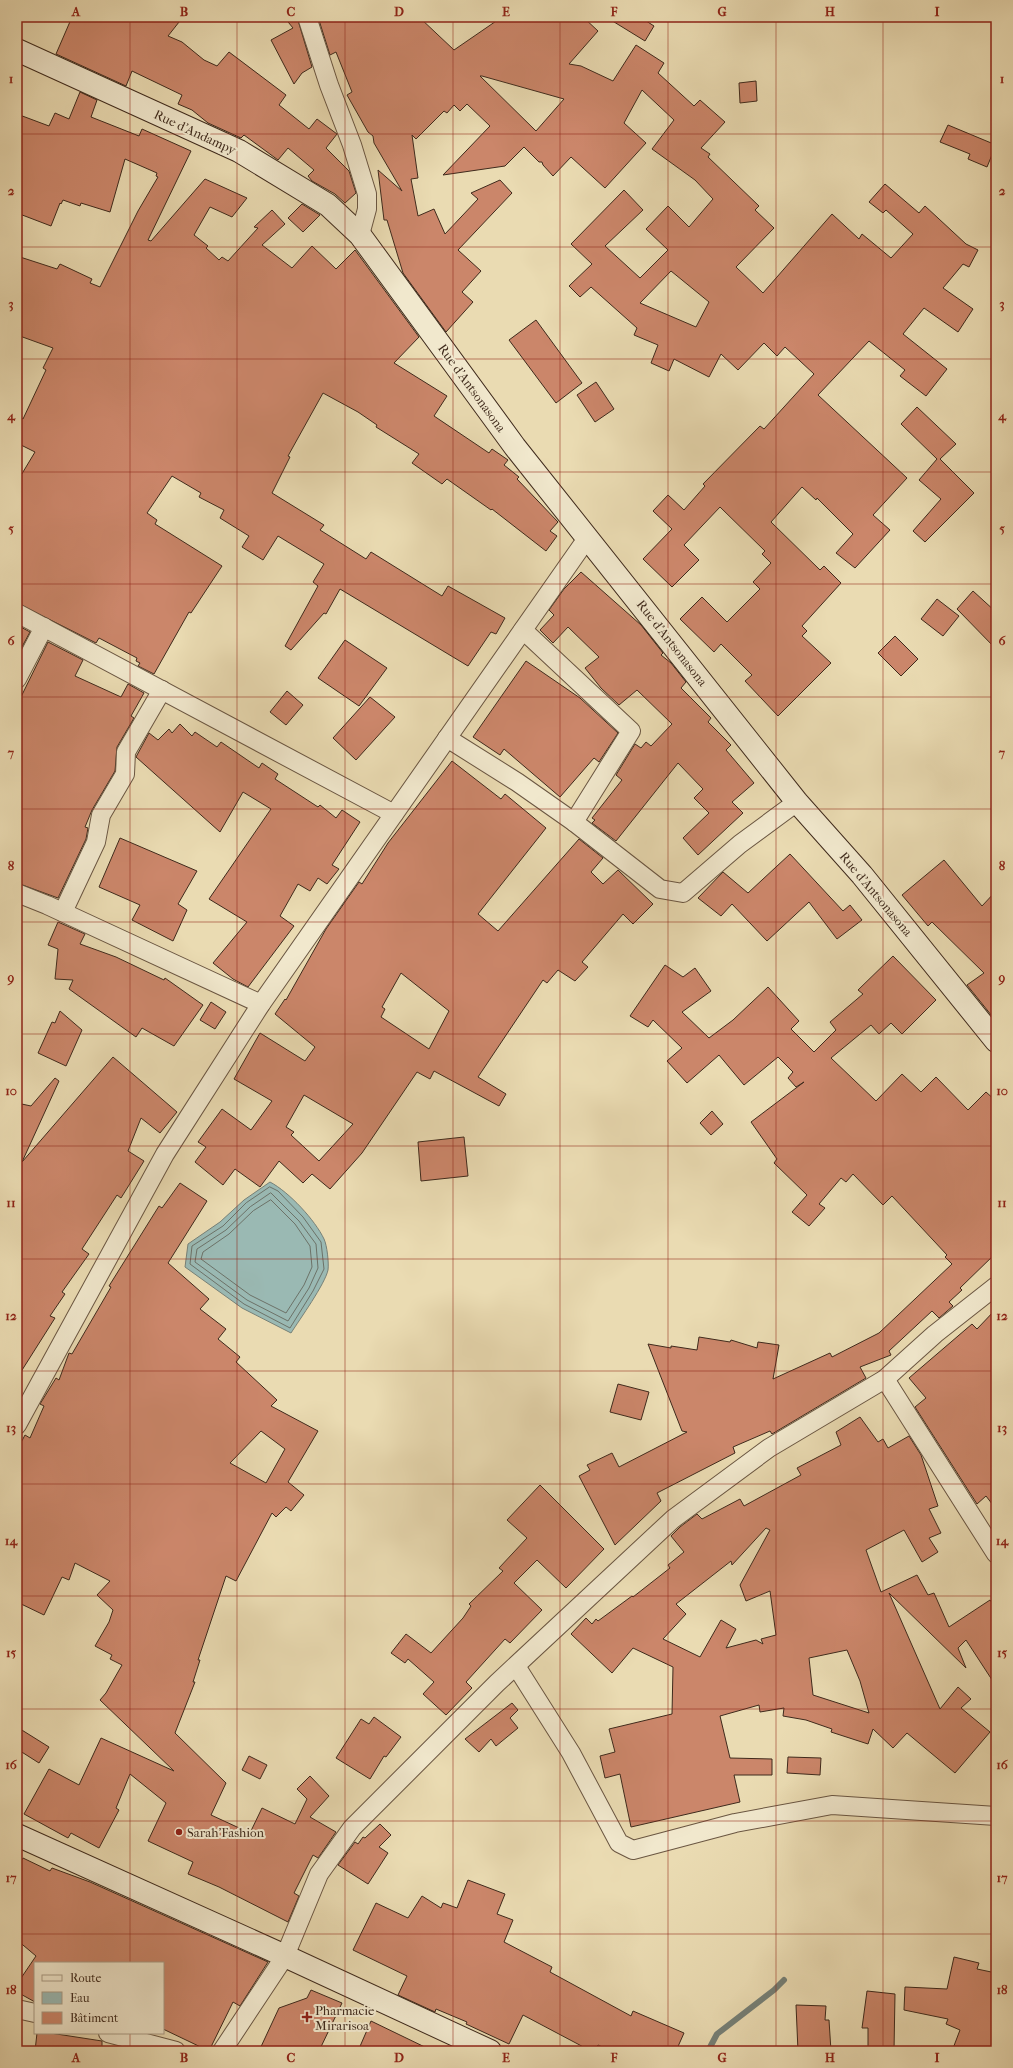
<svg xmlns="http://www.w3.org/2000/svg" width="1013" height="2068" font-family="'IM FELL French Canon',serif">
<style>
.water{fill:#9ab9b3;stroke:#768077}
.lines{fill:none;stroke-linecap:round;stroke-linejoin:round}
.shore{stroke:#6c7268;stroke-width:1}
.stream{stroke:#768077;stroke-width:6}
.building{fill:#cb866a;stroke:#3f2a1c;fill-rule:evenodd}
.street-casing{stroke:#6a5642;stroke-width:20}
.secondary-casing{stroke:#3f2a1c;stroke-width:24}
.street{stroke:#f1e8cd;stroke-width:18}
.secondary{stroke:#f1e8cd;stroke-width:22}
.grid{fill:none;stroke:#8f2418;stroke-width:1;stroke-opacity:0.55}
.poi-dot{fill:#8f2418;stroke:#f1e8cd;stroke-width:1.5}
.labels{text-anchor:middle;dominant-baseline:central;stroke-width:4;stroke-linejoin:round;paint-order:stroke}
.street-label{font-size:13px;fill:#3f2a1c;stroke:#f1e8cd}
.poi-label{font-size:13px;fill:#3f2a1c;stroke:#f1e8cd;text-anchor:start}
.neatline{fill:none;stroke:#8f2418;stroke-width:1.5}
.grid-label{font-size:13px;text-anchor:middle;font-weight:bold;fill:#8f2418}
</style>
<rect width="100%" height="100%" fill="#eadbb2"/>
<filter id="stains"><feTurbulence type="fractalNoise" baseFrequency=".005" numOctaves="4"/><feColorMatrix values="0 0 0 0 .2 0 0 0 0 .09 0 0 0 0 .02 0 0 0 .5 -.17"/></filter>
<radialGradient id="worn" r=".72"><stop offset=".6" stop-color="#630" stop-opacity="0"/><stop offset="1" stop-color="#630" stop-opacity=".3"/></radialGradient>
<path class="water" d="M270 1182C289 1192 315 1220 324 1239 327 1245 329 1263 328 1270 325 1284 300 1319 291 1333L242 1308 185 1267 188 1244 220 1222 244 1200Z"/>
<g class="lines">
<g class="shore">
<polygon points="270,1187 278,1191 303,1217 321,1242 324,1269 313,1291 290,1328 244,1304 190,1264 192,1246 223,1226 246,1203"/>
<polygon points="271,1193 299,1221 316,1244 318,1268 309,1288 288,1321 247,1300 195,1262 197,1249 226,1230 250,1207"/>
<polygon points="271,1200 295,1224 310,1246 312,1267 304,1285 286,1313 250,1295 201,1259 203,1252 229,1234 253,1211"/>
</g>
<polyline class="stream" points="708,2051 717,2034 774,1990 784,1980"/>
</g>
<g class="building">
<polygon points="72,17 183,17 168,36 182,42 204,60 217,66 229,52 286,95 279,105 309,129 317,119 337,134 326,148 349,171 356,193 345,203 335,194 312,181 308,176 314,170 288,148 278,160 244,135 241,138 208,123 192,110 178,104 182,95 132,71 126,86 56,54"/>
<polygon points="284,17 297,17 312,67 302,73 294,84 271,40 293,28"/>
<path d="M318 17H419L454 50 502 17H583L598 31 569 64 581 66 613 81 636 45 664 63 658 73 694 106 700 100 725 122 701 148 710 154 708 157 759 206 755 210 774 228 736 267 763 293 832 214 859 239 862 234 891 258 913 234 886 210 883 213 869 202 885 184 919 213 925 206 966 244 978 250 969 267 963 264 943 288 973 309 958 332 924 308 903 334 947 369 926 396 900 376 905 370 869 341 818 395 907 478 873 515 890 530 855 568 836 553 853 534 817 498 816 500 802 487 771 522 820 570 824 566 841 583 802 626 807 631 802 636 831 663 778 716 745 681 752 675 721 644 714 652 680 619 702 597 727 622 760 589 753 582 771 563 762 554 765 551 720 507 684 545 699 560 672 587 643 559 672 529 653 511 668 495 684 510 705 486 703 484 760 426 764 429 814 374 785 347 777 356 764 343 738 370 721 354 709 377 674 359 669 371 651 363 658 345 634 335 637 328 591 287 580 297 569 286 592 264 571 244 624 190 643 210 605 246 640 278 668 250 646 229 668 206 689 227 713 199 695 180 652 149 674 120 642 90 624 123 646 143 605 188 571 157 553 176 543 165 542 162H539L524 147 505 166 443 175 490 126 467 104 460 111 454 105 447 113 444 111 416 139 412 135 418 178 411 179 418 216 434 209 445 234 478 199 471 193 500 180 512 193 458 250 481 271 462 292 473 302 446 332 403 273 387 220H384L378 170 402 191 374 143 373 136 368 132 347 95 352 92 336 52 330 55ZM480 76H482L564 99 536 131ZM671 271 709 302 696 327 640 303Z"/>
<polygon points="606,17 640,17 654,26 645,41"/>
<polygon points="756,81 757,101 740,103 739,83"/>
<polygon points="80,92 97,100 91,117 139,136 142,129 191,151 148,240 151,241 205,179 247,198 232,217 210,207 194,235 208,246 206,248 219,260 222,257 228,261 258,228 254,227 272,210 285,224 262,245 292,268 312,246 336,269 355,250 419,337 394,363 447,396 434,416 489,453 492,449 508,460 504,465 519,477 517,479 558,522 550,531 557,536 546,551 492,509 491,510 447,479 442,484 412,463 419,454 376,427 377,425 358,412 323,393 288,456 290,457 272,493 324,525 320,530 366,559 371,552 442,596 448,586 505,618 496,634 491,632 468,666 340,589 326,614 324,613 291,650 285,646 318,586 313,582 324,564 278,536 263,560 242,547 249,536 220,518 224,510 199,497 201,493 172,476 147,513 157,520 155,524 222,566 191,613 189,612 154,674 138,666 140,663 136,661 137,658 99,638 96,643 17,603 17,482 35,452 17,443 17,416 23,419 46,370 43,368 53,348 17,335 17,256 57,269 60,264 92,279 90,283 100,287 138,211 158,177 156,176 157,173 125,159 110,212 81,203 80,206 63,200 61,204 60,203 51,226 17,213 17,114 49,126 55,113 69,119"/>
<polygon points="948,125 996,145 987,167 968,159 970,154 940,142"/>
<polygon points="302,204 320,215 303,232 288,218"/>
<polygon points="536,320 582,383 556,403 509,340"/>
<polygon points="596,382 614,409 595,422 577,395"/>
<polygon points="917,407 956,444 940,459 974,493 925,542 913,531 941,499 919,480 937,459 901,424"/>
<polygon points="581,572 641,625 663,653 661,655 671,663 686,682 681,688 711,718 708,722 731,745 726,750 754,783 732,802 743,813 698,855 683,838 709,813 694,798 703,789 678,763 616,841 592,823 595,820 592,818 622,780 616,775 635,744 641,748 646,742 651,746 672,724 637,690 619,705 601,688 585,668 599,657 568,627 553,643 540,630 554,615 549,610 564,589"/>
<polygon points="973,591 996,612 996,649 957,609"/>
<polygon points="937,599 959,616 943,636 921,619"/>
<polygon points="17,625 30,632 17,656"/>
<polygon points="895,636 918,659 901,676 878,653"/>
<polygon points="345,640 387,668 359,706 318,678"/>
<polygon points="48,642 83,660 75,676 121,697 128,684 144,693 131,716 134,718 117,747 115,771 92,810 85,827 88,828 86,839 58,898 17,883 17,705"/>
<polygon points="526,661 580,698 618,733 599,762 594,758 560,797 504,749 500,755 473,737"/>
<polygon points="287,691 303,705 286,725 270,712"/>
<polygon points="370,697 395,717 356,760 333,738"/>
<polygon points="180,724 192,736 195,732 217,747 221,742 259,768 262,763 278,774 275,779 318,807 320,805 336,818 342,810 360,822 332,865 339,869 327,884 318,878 310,891 298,884 280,916 294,926 248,987 233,979 213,963 247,922 209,899 271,809 243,792 220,832 136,757 149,733 158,740 169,729 172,733"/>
<path d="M452 761 501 799 505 794 546 828 478 914 498 931 579 839 603 858 591 872 603 884 618 870 653 904 633 924 623 914 582 962 588 967 575 981 558 970 547 983 543 980 478 1077 506 1094 499 1106 434 1071 430 1079 417 1072 362 1153 330 1189 312 1174 303 1183 279 1161 260 1187 235 1169 223 1185 195 1162 206 1147 198 1142 222 1109 251 1130 272 1101 234 1079 260 1033 305 1061 315 1047 275 1014 285 999 286 1000 326 929 359 882 362 884 388 843ZM401 973 449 1011 429 1049 381 1017 385 1009 382 1007ZM304 1095 353 1124 319 1161 291 1135 294 1132 286 1127Z"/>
<polygon points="120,838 197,871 178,904 187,910 173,941 132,920 140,905 99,887"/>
<polygon points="790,854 843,911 850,905 862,920 837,939 809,902 767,941 732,904 721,916 698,898 723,872 748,893"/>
<polygon points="944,860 982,906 996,891 996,1021 967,985 984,973 932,922 928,926 902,895"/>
<polygon points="58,922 85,934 80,944 116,957 164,980 165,978 203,1005 174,1046 142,1028 136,1037 69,989 73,980 55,979 58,949 48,945"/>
<polygon points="893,956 936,1000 902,1034 891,1023 879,1034 871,1025 831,1058 876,1101 902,1074 921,1092 936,1077 968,1110 986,1092 996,1101 996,1253 960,1288 962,1290 949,1302 953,1306 939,1318 932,1311 889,1351 891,1355 860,1367 866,1378 772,1434 770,1431 733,1447 735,1453 657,1493 661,1501 615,1545 579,1476 590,1470 587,1465 612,1453 619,1467 687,1432 682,1431 648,1344 671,1348 671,1346 697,1350 699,1337 730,1342 731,1340 757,1348 758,1342 779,1345 773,1379 830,1353 832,1357 879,1333 952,1264 945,1257 947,1255 892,1196 883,1205 853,1174 846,1182 841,1178 819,1204 825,1208 809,1226 792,1212 807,1195 774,1163 777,1159 751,1122 804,1082 796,1087 788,1078 793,1072 778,1057 744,1085 719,1055 687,1083 667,1061 682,1048 653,1020 648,1027 630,1016 665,965 683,977 695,968 711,991 682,1012 709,1038 733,1020 768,987 799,1021 791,1029 814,1052 836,1030 830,1022 863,994 858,990"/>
<polygon points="211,1002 226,1012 215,1029 200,1020"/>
<polygon points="60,1011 82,1030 66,1066 38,1053 52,1022 55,1023"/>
<polygon points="113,1057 177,1112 160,1133 141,1118 128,1151 144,1161 121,1198 117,1195 82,1249 89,1254 62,1292 65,1294 50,1316 55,1318 17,1378 17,1103 31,1106 55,1078 59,1081 22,1162"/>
<polygon points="712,1111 723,1124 711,1135 700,1123"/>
<polygon points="464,1137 468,1176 421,1181 418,1142"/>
<path d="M180 1183 207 1201 168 1263 209 1299 200 1309 226 1329 218 1339 240 1357 236 1362 277 1400 271 1406 318 1431 288 1482 304 1495 291 1511 286 1507 276 1517 272 1513 236 1581 226 1576 198 1660H200L193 1682H195L175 1733 226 1783 211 1815 250 1833 262 1808 295 1824 307 1799 297 1789 310 1776 329 1796 310 1817 336 1832 318 1858 313 1855 294 1893 299 1896 288 1922 219 1887 188 1874 193 1862 148 1841 166 1803 130 1774 116 1808 119 1810 99 1848 71 1833 68 1838 24 1814 49 1769 79 1785 101 1738 174 1771 100 1700 106 1693 122 1665 110 1659 112 1655 95 1646 109 1622 113 1610 97 1595 110 1581 75 1563 69 1580 62 1577 44 1615 17 1602V1450L25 1435 30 1438 44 1406 40 1404 56 1378 59 1380 69 1353 72 1354 111 1287 109 1286 159 1206 162 1208ZM261 1431 285 1449 266 1483 230 1463Z"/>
<polygon points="996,1309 996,1509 986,1496 977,1504 915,1407 926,1398 909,1378 972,1324 977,1329"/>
<polygon points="618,1384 649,1392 641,1420 610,1412"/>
<path d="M860 1417 878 1442 883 1439 888 1448 909 1436 921 1455 938 1506 929 1509 941 1533 929 1538 938 1552 922 1562 904 1530 866 1550 881 1592 917 1575 928 1595 934 1593 949 1627 990 1600 996 1608V1686L966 1640 958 1648 966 1668 889 1593 940 1709 958 1687 971 1699 961 1708 990 1732 955 1773 907 1733 893 1748 873 1729 868 1744 831 1732 832 1729 806 1720 783 1716 784 1708 760 1712 759 1705 720 1716 730 1758 772 1759V1775H734L740 1802 631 1827 620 1774 605 1778 600 1756 615 1752 609 1729 672 1714 673 1667 633 1648 612 1673 571 1634 586 1618 592 1624 596 1619 598 1621 632 1596 633 1597 670 1568 668 1565 684 1552 671 1536 680 1527 697 1514 702 1519 740 1499 744 1506 801 1475 797 1468 841 1445 836 1432ZM766 1528 770 1530 740 1585 746 1601 770 1591 776 1635 761 1639 763 1644 756 1640 726 1648 736 1629 721 1620 700 1657 663 1639 686 1614 676 1604 731 1561 732 1565ZM847 1650 860 1681 869 1713 813 1695 809 1658Z"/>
<polygon points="540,1485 604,1549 566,1588 537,1560 514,1583 542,1610 510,1643 505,1639 466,1682 472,1688 446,1715 423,1694 434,1682 408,1659 405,1663 391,1653 406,1634 431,1653 463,1618 471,1606 469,1604 503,1571 499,1568 527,1538 507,1520"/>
<polygon points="512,1703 518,1710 510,1718 518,1728 496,1746 491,1739 479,1752 465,1739"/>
<polygon points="374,1717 401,1737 386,1757 384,1756 370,1779 336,1758 361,1719 369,1724"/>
<polygon points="17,1727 49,1747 39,1763 17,1749"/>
<polygon points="249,1756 267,1765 260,1779 242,1770"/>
<polygon points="788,1757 821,1758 820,1775 787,1773"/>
<polygon points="380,1824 391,1835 379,1847 388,1853 368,1884 338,1865 355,1842 358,1844 363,1837 365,1838"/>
<polygon points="23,1858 50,1871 52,1868 90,1882 268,1962 240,2006 233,2002 209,2051 163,2029 163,1963 35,1963 35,2002 17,1992 17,1984 36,1956 17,1940 17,1868"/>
<polygon points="468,1880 505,1894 497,1914 513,1920 504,1942 552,1967 550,1972 631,2016 633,2011 684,2033 676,2051 610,2051 598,2045 594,2051 591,2051 523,2015 509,2044 466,2024 467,2022 436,2009 435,2012 398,1995 407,1976 353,1950 376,1903 408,1918 422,1896 441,1908 443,1903 457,1908"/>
<polygon points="954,1957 979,1963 977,1969 996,1973 996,2051 952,2051 960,2030 946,2024 948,2019 904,2010 905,1987 947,1989"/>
<polygon points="311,1990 342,2003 319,2051 259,2051 279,2008 307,1998"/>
<polygon points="867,1991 895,1994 894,2051 868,2051 868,2028 862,2028"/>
<polygon points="796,2005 826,2006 825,2020 829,2020 831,2051 798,2051"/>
<polygon points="371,2021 433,2051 358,2051"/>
<polygon points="37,2033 50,2033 102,2041 102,2051 35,2051"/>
</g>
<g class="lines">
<defs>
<g id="street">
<polyline points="307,17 329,85 352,145 367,194 367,209 360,235"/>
<polyline points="17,613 394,814"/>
<polyline points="523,630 631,731 574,822"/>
<polyline points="17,679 44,627"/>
<polyline points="447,738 517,782 574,822 660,889 683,893 740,844 797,802"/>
<polyline points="17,893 47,905 261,1004"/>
<polyline points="63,912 96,842 101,815 125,774 126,752 162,690"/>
<polyline points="885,1379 996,1554"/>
<polyline points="17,1425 165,1154 261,1004 588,537"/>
<polyline points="516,1666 571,1753 619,1843 633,1850 735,1823 832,1805 996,1816"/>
<polyline points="17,2009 35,2013"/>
<polyline points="108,2033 176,2051"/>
<polyline points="222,2051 285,1956 319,1874 352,1828 497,1683 673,1519 769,1448 885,1379 935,1334 996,1286"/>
</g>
<g id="secondary">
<polyline points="17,50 239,151 328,205 360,235 515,447 797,802 862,875 996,1041"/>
<polyline points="17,1835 285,1956 490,2051"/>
</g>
</defs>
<use href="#street" class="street-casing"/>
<use href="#secondary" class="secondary-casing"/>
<use href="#street" class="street"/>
<use href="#secondary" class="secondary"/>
</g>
<path class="grid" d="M130 17V1963M237 17V2051M345 17V2051M453 17V2051M560 17V2051M668 17V2051M776 17V2051M883 17V2051M17 134H996M17 247H996M17 359H996M17 472H996M17 584H996M17 697H996M17 809H996M17 922H996M17 1034H996M17 1146H996M17 1259H996M17 1371H996M17 1484H996M17 1596H996M17 1709H996M17 1821H996M17 1934H996M130 2033V2051"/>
<g class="poi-dot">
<circle cx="179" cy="1832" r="4"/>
<path d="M305 2011h4v4h4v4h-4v4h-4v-4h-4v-4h4z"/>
</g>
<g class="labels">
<g class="street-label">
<text transform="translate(195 132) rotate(25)">Rue d'Andampy</text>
<text transform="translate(472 388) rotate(54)">Rue d'Antsonasona</text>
<text transform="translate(672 643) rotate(52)">Rue d'Antsonasona</text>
<text transform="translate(876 894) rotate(50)">Rue d'Antsonasona</text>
</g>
<g class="poi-label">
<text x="187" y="1832">Sarah'Fashion</text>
<text x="315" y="2010">Pharmacie<tspan x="315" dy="15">Mirarisoa</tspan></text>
</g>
</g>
<rect width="1013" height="2068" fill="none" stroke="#eadbb2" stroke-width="44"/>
<rect x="34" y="1962" width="130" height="72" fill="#f1e8cd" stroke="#aa9c86"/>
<rect x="42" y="1975" width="20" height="6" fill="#f1e8cd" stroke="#aa9c86"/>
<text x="70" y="1982" font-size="12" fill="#3f2a1c">Route</text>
<rect x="42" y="1992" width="20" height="12" fill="#9ab9b3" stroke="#aa9c86"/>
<text x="70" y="2002" font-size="12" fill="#3f2a1c">Eau</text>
<rect x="42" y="2012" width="20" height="12" fill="#cb866a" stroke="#aa9c86"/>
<text x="70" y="2022" font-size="12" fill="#3f2a1c">Bâtiment</text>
<rect x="22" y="22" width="969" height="2024" class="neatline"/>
<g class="grid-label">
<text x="76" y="16">A</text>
<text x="184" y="16">B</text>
<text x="291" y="16">C</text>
<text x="399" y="16">D</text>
<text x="506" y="16">E</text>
<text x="614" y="16">F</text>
<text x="722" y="16">G</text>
<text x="830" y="16">H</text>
<text x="937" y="16">I</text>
<text x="11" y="83">1</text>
<text x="1002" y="83">1</text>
<text x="11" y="195">2</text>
<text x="1002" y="195">2</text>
<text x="11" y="308">3</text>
<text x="1002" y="308">3</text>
<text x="11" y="420">4</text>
<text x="1002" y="420">4</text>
<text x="11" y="533">5</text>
<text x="1002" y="533">5</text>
<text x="11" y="645">6</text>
<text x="1002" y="645">6</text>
<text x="11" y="757">7</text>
<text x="1002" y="757">7</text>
<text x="11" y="870">8</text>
<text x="1002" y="870">8</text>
<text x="11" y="982">9</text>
<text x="1002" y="982">9</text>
<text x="11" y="1095">10</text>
<text x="1002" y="1095">10</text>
<text x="11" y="1207">11</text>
<text x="1002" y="1207">11</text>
<text x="11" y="1320">12</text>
<text x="1002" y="1320">12</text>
<text x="11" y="1432">13</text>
<text x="1002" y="1432">13</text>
<text x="11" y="1545">14</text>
<text x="1002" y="1545">14</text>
<text x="11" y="1657">15</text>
<text x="1002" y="1657">15</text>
<text x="11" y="1769">16</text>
<text x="1002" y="1769">16</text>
<text x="11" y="1882">17</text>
<text x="1002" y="1882">17</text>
<text x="11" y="1994">18</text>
<text x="1002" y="1994">18</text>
<text x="76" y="2062">A</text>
<text x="184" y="2062">B</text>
<text x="291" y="2062">C</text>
<text x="399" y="2062">D</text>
<text x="506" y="2062">E</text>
<text x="614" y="2062">F</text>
<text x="722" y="2062">G</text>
<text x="830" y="2062">H</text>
<text x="937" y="2062">I</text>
</g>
<rect width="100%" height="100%" filter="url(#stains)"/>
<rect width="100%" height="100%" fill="url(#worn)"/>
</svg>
